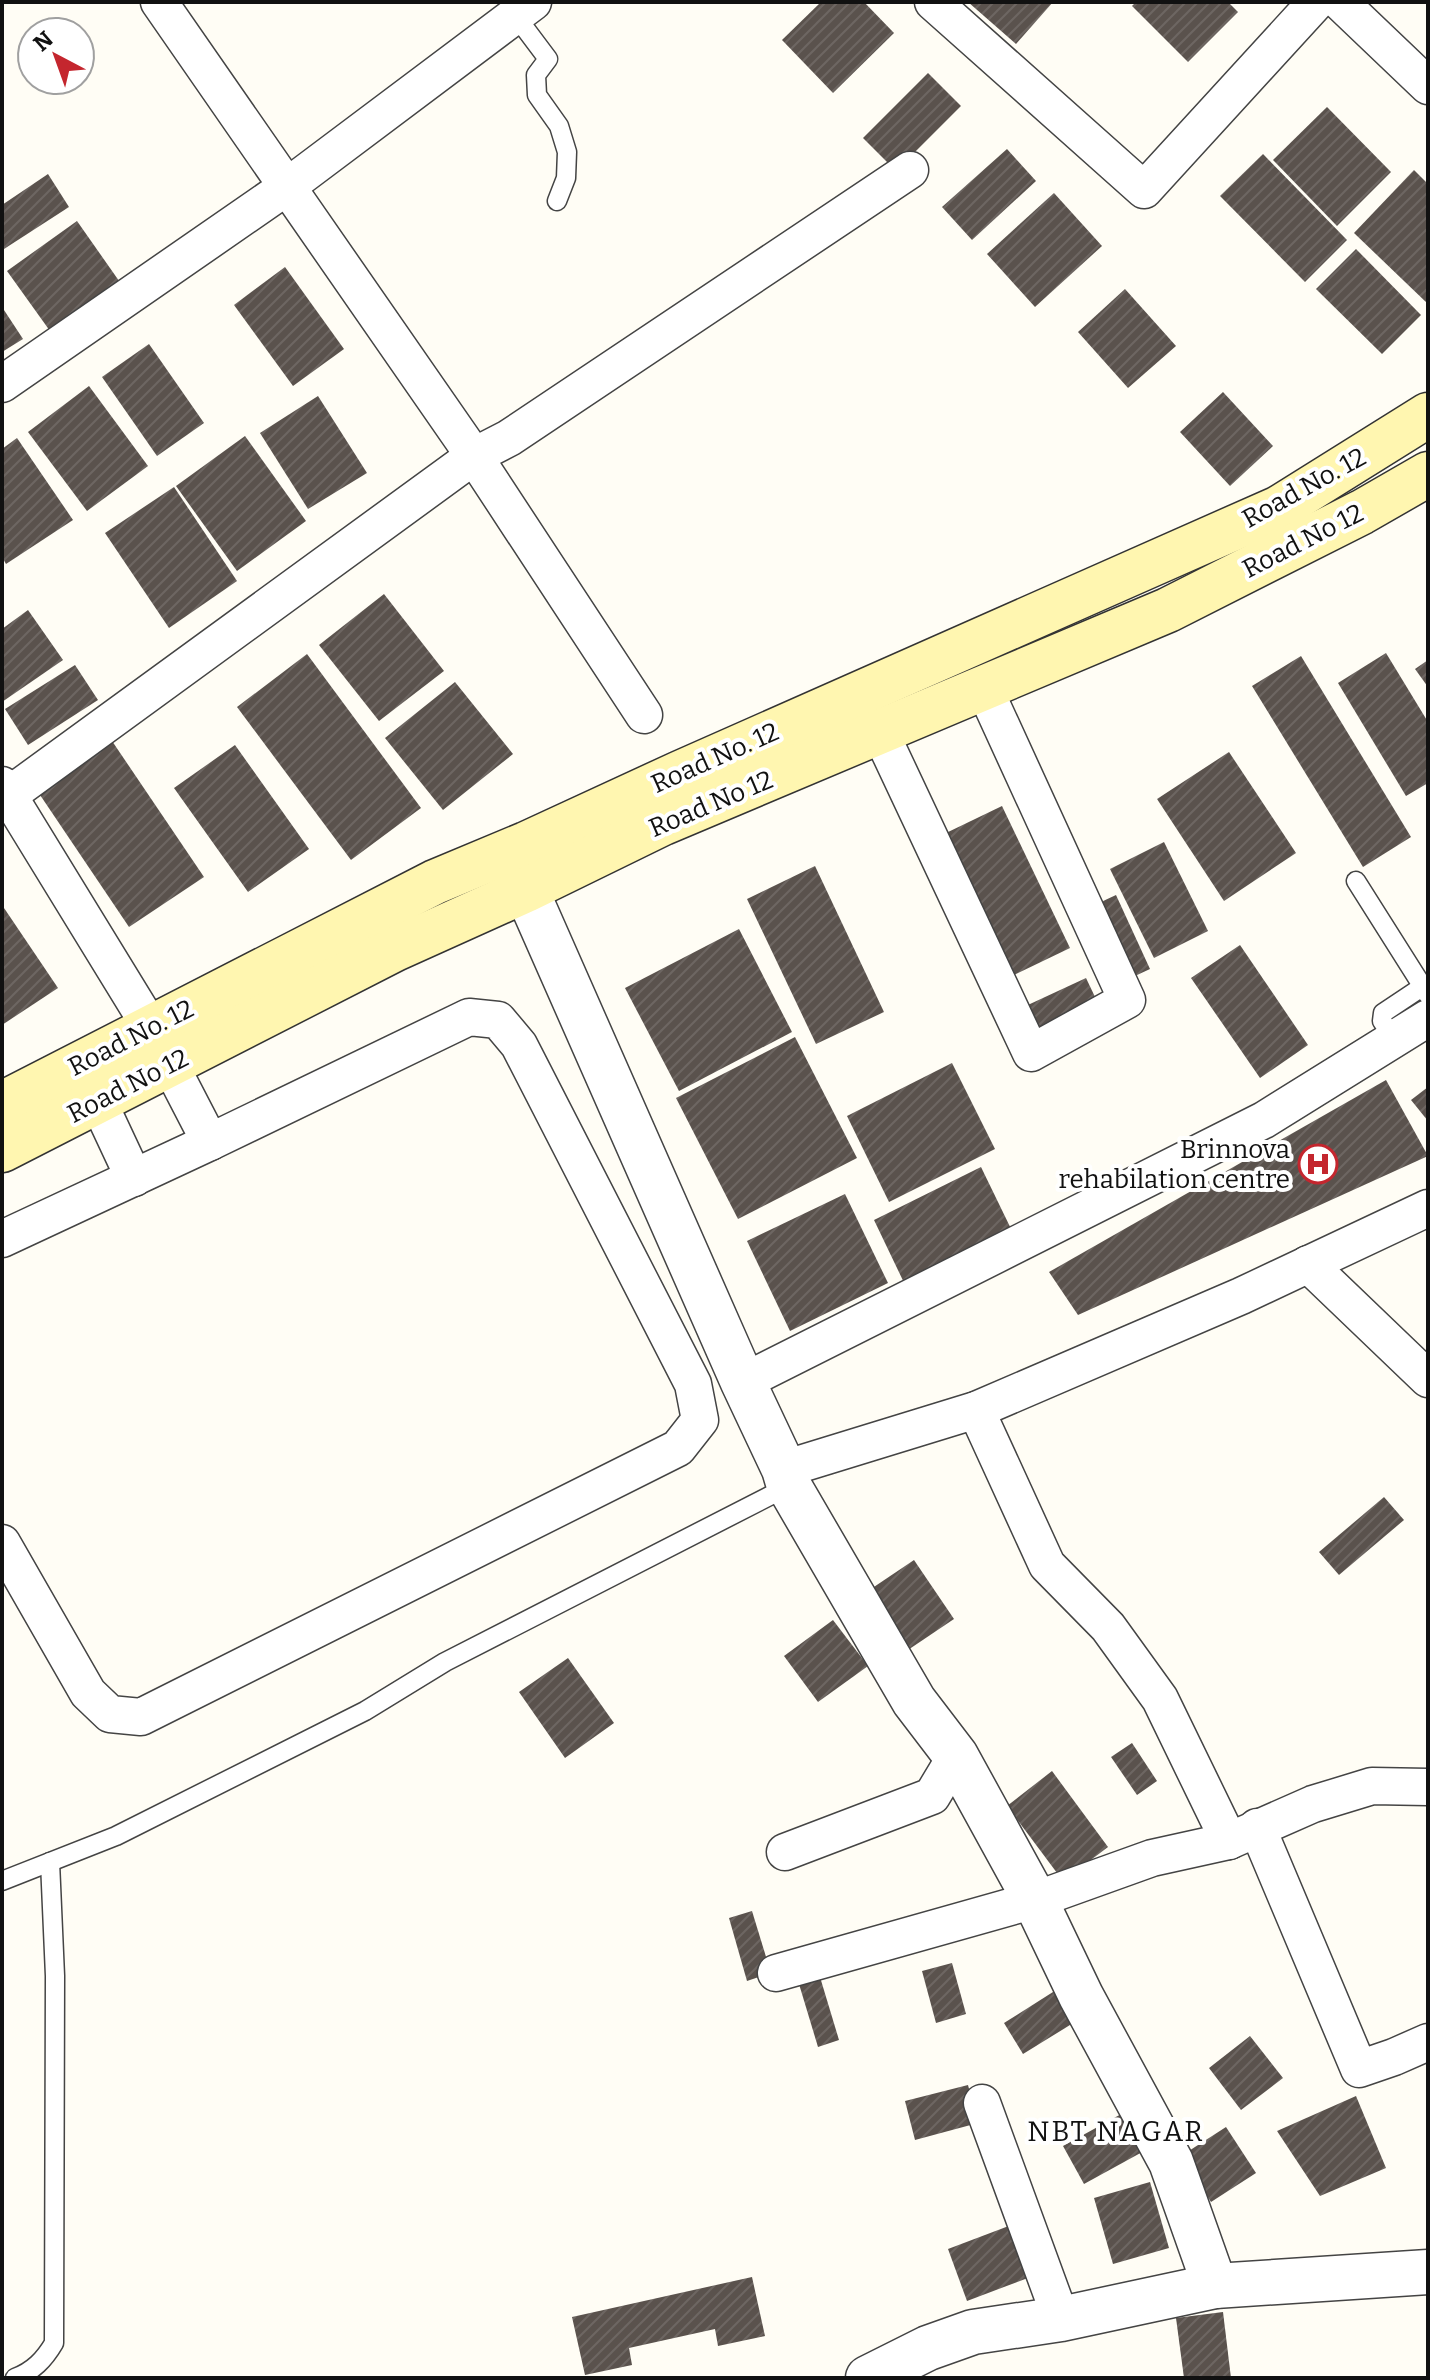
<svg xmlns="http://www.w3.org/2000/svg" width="1430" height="2380" font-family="Bitter,serif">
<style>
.building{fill:url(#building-hatch)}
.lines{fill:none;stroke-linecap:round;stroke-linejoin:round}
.service-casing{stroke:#444;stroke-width:21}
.minor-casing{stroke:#444;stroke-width:39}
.tertiary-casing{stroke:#444;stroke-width:47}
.secondary-casing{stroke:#333;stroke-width:47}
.service{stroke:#fff;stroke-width:18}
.minor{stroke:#fff;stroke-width:36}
.tertiary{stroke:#fff;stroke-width:44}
.secondary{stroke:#fff6b0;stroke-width:44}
.labels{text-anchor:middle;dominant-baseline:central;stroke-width:8;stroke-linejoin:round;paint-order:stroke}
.street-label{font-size:26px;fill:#111;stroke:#fff}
.poi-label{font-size:26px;fill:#111;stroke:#fff;text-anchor:end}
.neighbourhood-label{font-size:28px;letter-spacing:2px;fill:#111;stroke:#fff}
</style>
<defs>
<pattern id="building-hatch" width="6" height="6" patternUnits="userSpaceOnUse" patternTransform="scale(2)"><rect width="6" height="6" fill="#5a524d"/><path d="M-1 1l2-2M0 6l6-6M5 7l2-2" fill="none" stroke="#6d6662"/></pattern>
</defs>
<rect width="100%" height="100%" fill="#fffdf5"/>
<g class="building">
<polygon points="821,2 864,2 894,33 833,93 782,40"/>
<polygon points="968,2 1053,2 1016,44"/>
<polygon points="1136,2 1228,2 1238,12 1188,62 1132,6"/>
<polygon points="928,73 961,106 896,171 863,138"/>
<polygon points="1327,107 1391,172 1337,226 1273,160"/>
<polygon points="1007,149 1036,181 972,240 942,207"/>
<polygon points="1263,154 1347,240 1305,282 1220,196"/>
<polygon points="1414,170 1428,184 1428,304 1354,233"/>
<polygon points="48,174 69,207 4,249 2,246 2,205"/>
<polygon points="1054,193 1102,246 1035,307 987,254"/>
<polygon points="77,221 124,288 55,338 7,271"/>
<polygon points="1356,249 1421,315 1382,354 1316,289"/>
<polygon points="285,267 344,349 293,386 234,305"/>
<polygon points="1125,289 1176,346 1128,388 1078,332"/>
<polygon points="2,307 23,339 2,352"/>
<polygon points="149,344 204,423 157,456 102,377"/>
<polygon points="89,386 148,466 87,511 28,432"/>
<polygon points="1223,392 1273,446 1230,486 1180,432"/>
<polygon points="318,396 367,473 308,509 260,433"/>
<polygon points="245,436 306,521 237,571 176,486"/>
<polygon points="17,438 73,520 6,564 2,557 2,449"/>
<polygon points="174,487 237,581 169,628 105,533"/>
<polygon points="384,594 444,671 379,721 319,645"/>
<polygon points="28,610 63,660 2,702 2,629"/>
<polygon points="1386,653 1428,722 1428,783 1406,796 1338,683"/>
<polygon points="307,654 421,808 351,860 237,707"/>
<polygon points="1301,656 1411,837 1363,867 1252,686"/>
<polygon points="1428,660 1428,687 1415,669"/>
<polygon points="75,665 98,700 28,745 5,709"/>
<polygon points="455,682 513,754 443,810 385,738"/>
<polygon points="110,738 204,877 129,927 36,789"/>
<polygon points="235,745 309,849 248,892 174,788"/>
<polygon points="1229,752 1296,853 1224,901 1157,799"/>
<polygon points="1002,806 1070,948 985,989 917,847"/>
<polygon points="1164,842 1208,931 1154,958 1110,869"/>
<polygon points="815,866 884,1012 816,1044 747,899"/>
<polygon points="1116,895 1150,969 1107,989 1073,915"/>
<polygon points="2,905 58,988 2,1025"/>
<polygon points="739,929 792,1032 679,1091 625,988"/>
<polygon points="1240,945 1308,1045 1260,1078 1191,978"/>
<polygon points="1086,978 1106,1020 1036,1053 1015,1011"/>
<polygon points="795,1037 857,1158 738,1219 676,1098"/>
<polygon points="952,1063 995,1149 889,1202 847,1116"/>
<polygon points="1386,1080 1428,1156 1078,1315 1049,1272"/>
<polygon points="1428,1087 1428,1121 1411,1100"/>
<polygon points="981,1167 1015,1237 908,1291 874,1220"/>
<polygon points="845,1194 888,1283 790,1331 747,1241"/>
<polygon points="1384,1497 1404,1520 1339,1575 1319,1552"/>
<polygon points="914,1560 954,1619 899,1656 859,1597"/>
<polygon points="833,1620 868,1666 818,1702 784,1656"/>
<polygon points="568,1658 614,1723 565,1758 519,1692"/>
<polygon points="1132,1743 1157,1781 1137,1795 1111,1757"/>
<polygon points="1052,1771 1108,1847 1063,1881 1007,1806"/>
<polygon points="752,1911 771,1973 747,1981 729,1918"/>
<polygon points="952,1963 966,2014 936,2023 922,1971"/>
<polygon points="820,1977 839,2040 818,2047 799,1984"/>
<polygon points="1064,1985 1083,2017 1023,2054 1004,2023"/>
<polygon points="1250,2036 1283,2078 1241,2110 1209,2068"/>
<polygon points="968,2085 978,2123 915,2140 905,2101"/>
<polygon points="1356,2096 1386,2168 1320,2196 1277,2131"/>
<polygon points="1134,2107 1155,2145 1084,2184 1063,2146"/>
<polygon points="1226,2127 1256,2173 1211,2202 1181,2156"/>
<polygon points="1150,2182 1169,2248 1113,2264 1094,2198"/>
<polygon points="1014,2224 1033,2276 967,2301 948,2249"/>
<polygon points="752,2277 765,2336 718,2346 715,2329 629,2348 632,2365 585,2375 572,2317"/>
<polygon points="1223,2312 1231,2378 1184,2378 1176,2318"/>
</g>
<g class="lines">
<defs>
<g id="service">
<polyline points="515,15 548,59 536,75 537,95 559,126 567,152 566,178 557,201"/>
<polyline points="1356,881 1428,995"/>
<polyline points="1394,1039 1382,1021 1383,1013 1422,987"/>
<polyline points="2,1881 116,1836 365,1711 445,1662 789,1486"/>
<path d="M15 2378C33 2371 44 2360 54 2343L55 1976 50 1862"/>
</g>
<g id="minor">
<polyline points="159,2 474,456 644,715"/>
<polyline points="933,2 1144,190 1316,2"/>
<polyline points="1340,2 1428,86"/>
<polyline points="2,384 288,186 533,2"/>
<polyline points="880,732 1031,1053 1127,1000 984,688"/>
<polyline points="2,785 151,1028 210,1142 469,1017 498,1020 519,1045 693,1384 700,1420 678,1448 141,1717 110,1714 88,1693 2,1543"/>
<polyline points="9,795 474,456 509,438 910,170"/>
<polyline points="98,1101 134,1178"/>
<polyline points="2,1239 210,1142"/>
<polyline points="1308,1264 1428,1379"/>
<polyline points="743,1382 1264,1120 1428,1018"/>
<polyline points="976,1410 1047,1565 1108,1627 1160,1699 1229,1841"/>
<polyline points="784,1469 976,1410 1241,1296 1428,1208"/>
<polyline points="1257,1827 1359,2069 1394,2057 1428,2042"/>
<polyline points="785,1852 932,1796 956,1756"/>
<polyline points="776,1973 1035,1900 1152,1858 1229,1841 1313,1804 1372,1786 1428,1787"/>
<polyline points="982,2103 1061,2319"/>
</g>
<g id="tertiary">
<polyline points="526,890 743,1382 784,1469 789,1486 914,1701 956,1756 1035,1900 1081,1996 1171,2162 1215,2286"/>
<polyline points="868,2378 928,2348 973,2332 1061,2319 1215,2286 1428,2272"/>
</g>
<g id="secondary">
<polyline points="2,1104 435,882 526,844 680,773 1279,508 1428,415"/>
<polyline points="2,1150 395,949 526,890 663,823 1168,610 1362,512 1428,474"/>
</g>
</defs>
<use href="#service" class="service-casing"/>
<use href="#minor" class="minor-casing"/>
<use href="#tertiary" class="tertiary-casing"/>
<use href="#secondary" class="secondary-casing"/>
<use href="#service" class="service"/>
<use href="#minor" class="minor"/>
<use href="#tertiary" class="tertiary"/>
<use href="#secondary" class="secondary"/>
</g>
<defs>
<symbol id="hospital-ring" viewBox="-11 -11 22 22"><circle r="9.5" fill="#fff" stroke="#c4262e" stroke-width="1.5"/><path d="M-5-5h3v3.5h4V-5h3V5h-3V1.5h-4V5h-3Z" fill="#c4262e"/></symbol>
</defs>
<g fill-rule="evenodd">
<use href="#hospital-ring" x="1296" y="1142" width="44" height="44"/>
</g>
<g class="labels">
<g class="street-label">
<text transform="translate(1304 488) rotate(-29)">Road No. 12</text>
<text transform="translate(1303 541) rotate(-27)">Road No 12</text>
<text transform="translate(715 758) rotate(-24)">Road No. 12</text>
<text transform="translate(711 804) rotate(-23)">Road No 12</text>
<text transform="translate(131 1038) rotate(-27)">Road No. 12</text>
<text transform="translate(128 1086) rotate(-27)">Road No 12</text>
</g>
<g class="poi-label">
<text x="1290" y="1149">Brinnova<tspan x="1290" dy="30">rehabilation centre</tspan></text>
</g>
<g class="neighbourhood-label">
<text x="1116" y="2131">NBT NAGAR</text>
</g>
</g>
<rect width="1430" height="2380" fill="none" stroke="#111111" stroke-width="8"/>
<g transform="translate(56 56) rotate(319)"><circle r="38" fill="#ffffff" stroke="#a0a0a0" stroke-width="2"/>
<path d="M0-6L14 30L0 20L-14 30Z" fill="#c4262e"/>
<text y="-12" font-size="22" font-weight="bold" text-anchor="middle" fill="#111111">N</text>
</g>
</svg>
